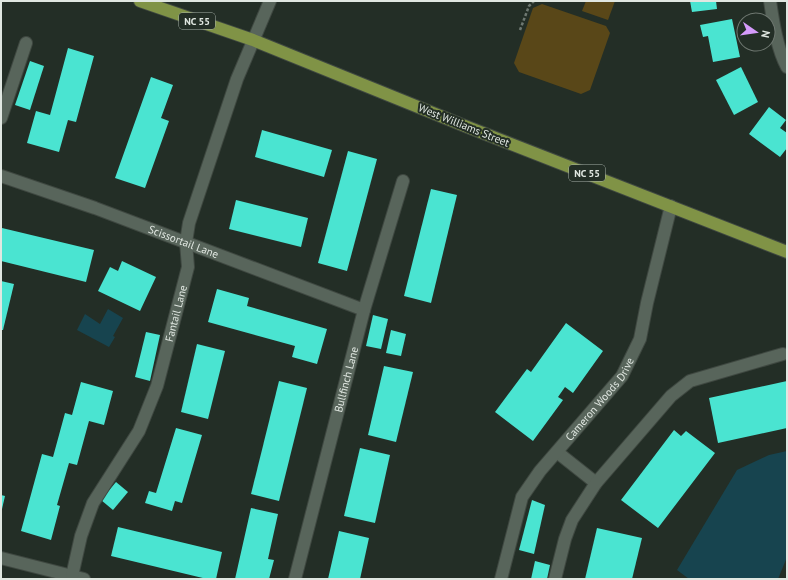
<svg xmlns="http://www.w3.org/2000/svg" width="788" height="580" font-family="'PT Sans',sans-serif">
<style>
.green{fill:#594718}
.water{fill:#17444f}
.building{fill:#4ae4d1}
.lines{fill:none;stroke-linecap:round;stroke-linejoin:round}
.minor-casing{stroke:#3f4841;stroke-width:14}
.major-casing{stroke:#3f4841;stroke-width:14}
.path{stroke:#6f7972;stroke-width:2.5;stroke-dasharray:3 2;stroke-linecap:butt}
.minor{stroke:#58655b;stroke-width:12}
.major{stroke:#809346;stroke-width:12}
.labels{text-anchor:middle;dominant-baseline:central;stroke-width:4;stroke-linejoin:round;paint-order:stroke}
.shield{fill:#232e26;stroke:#a7b0a9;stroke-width:1}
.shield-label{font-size:10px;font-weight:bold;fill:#e0e7e1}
.street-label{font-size:11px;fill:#e0e7e1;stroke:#232e26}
</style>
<rect width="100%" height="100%" fill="#232e26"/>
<g class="green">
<polygon points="586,1 615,1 608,20 582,11"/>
<polygon points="542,4 606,26 610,33 590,90 581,94 519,72 514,63 533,8"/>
</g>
<g class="water">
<polygon points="108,309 123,318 113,336 115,337 109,347 77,330 85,314 100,324"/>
<polygon points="787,451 787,557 778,579 689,579 677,570 737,470 769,455"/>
</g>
<g class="building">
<polygon points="690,1 716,1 717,9 692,12"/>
<polygon points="732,19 740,57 713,62 708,36 703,37 700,25"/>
<polygon points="68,48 94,56 76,122 68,120 59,152 27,143 36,111 50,115"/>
<polygon points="30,61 44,66 30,110 15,105"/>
<polygon points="741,67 758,102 734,115 716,80"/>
<polygon points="151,77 173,85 161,118 169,121 145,188 115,178"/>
<polygon points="769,107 786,120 780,128 787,133 787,148 780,157 749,134"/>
<polygon points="262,130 332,150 324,177 255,157"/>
<polygon points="348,151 377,159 347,271 318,263"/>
<polygon points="431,189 457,195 431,303 404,296"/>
<polygon points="236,200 308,218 301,247 229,229"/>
<polygon points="2,228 94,250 86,282 1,261 1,233"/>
<polygon points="122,261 156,277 140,311 98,291 110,267 118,271"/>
<polygon points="1,281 14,284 3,330 1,330"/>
<polygon points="217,289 249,298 247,306 327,329 317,364 292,357 295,346 208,322"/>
<polygon points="373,315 388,319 381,349 366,346"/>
<polygon points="566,323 603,351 573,393 565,387 558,397 563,400 533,441 495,412 527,369 531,372"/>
<polygon points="391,330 406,334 401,356 386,353"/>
<polygon points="146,332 160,335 150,381 135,377"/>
<polygon points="197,344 225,351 208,419 181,412"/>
<polygon points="384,366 413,372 396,442 368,435"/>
<polygon points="279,381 307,388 279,501 251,494"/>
<polygon points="787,381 787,428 718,443 709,398"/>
<polygon points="81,382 113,391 104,425 89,421 77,465 69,463 57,505 60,506 51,540 21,531 42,454 53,457 65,413 72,415"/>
<polygon points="176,428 202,435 182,503 175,501 172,511 145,503 149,491 156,493"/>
<polygon points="674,430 681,436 686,431 715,453 658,528 621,500"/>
<polygon points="360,448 390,455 375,523 344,516"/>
<polygon points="116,482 128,492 113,510 101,500"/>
<polygon points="1,495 5,496 2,509 1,509"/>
<polygon points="532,500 545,505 534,554 519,550"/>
<polygon points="251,508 278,514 268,559 274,560 269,579 235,579"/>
<polygon points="118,527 222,552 216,579 207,579 111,556"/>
<polygon points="597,528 642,538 632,579 585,579"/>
<polygon points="339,531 369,538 360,579 328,579"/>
<polygon points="535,561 550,565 547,579 531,579"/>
</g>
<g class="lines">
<defs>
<g id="minor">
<path d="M770 1C773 21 777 49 787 67"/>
<polyline points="1,118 26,43"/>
<path id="s1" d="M1 176 95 208 364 310"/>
<polyline points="557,452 596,483"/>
<polyline points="1,558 84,579"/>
<path id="s2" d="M72 576 81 536 93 503 139 431 157 386 188 267 186 242 189 223 237 79 270 1"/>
<path id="s3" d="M295 579 364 310 403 181"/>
<path id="s4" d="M501 579 522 497 540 471 622 376 640 339 647 303 671 206"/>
<polyline points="555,579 565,539 572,520 596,483 671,396 690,381 783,354"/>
</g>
<polyline id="major" points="140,1 253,40 465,126 787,252"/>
</defs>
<use href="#minor" class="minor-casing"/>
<use href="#major" class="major-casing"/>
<polyline class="path" points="520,30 529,6 534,1"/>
<use href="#minor" class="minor"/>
<use href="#major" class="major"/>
</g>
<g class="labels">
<g class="shield">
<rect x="179" y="13" width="36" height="16" rx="3"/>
<rect x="569" y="165" width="36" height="16" rx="3"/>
</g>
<g class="shield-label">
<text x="197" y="21">NC 55</text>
<text x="587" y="173">NC 55</text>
</g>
<g class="street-label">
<text transform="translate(464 125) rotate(22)">West Williams Street</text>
<text stroke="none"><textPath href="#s1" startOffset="194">Scissortail Lane</textPath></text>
<text stroke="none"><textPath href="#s2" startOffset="285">Fantail Lane</textPath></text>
<text stroke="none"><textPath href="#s3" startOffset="206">Bullfinch Lane</textPath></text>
<text stroke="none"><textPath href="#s4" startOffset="210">Cameron Woods Drive</textPath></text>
</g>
</g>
<rect width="788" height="580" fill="none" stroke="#e0e7e1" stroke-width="4"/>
<g transform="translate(756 32) rotate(103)"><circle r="19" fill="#232e26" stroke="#6f7871"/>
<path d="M0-3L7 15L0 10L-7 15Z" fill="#d59bfb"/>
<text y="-6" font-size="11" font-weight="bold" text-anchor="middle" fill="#e0e7e1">N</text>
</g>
</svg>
